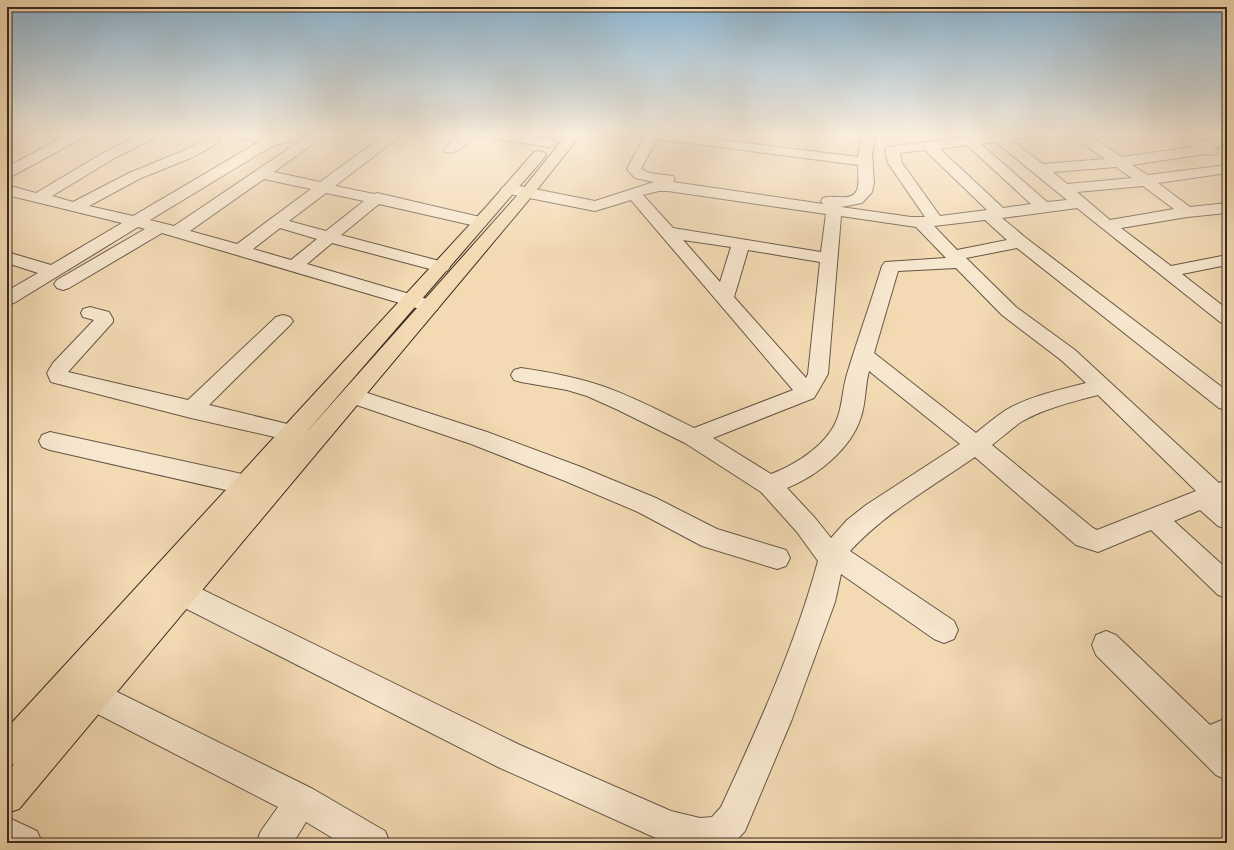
<svg xmlns="http://www.w3.org/2000/svg" width="1234" height="850" font-family="Cardo,serif">
<style>
.lines{fill:none;stroke-linecap:round;stroke-linejoin:round}
.minor-casing{stroke:#675646;stroke-width:2}
.major-casing{stroke:#382a22;stroke-width:2}
.minor{fill:#f7e7ce;fill-rule:evenodd}
.major{fill:#f3dab3;fill-rule:evenodd}
</style>
<rect width="100%" height="100%" fill="#f3dab3"/>
<filter id="stains"><feTurbulence type="fractalNoise" baseFrequency=".005" numOctaves="4"/><feColorMatrix values="0 0 0 0 .2 0 0 0 0 .09 0 0 0 0 .02 0 0 0 .5 -.17"/></filter>
<radialGradient id="worn" r=".72"><stop offset=".6" stop-color="#630" stop-opacity="0"/><stop offset="1" stop-color="#630" stop-opacity=".3"/></radialGradient>
<g class="lines">
<defs>
<g id="minor">
<polygon points="12,133 29,133 27,136 7,144 7,135"/>
<polygon points="71,133 88,133 86,136 12,176 7,177 7,167"/>
<path d="M143 133H154L156 135 154 138 113 159 52 196 73 202 129 173 183 151 208 137 213 136 218 137 220 140 218 143 193 157 139 179 89 206 133 216 259 142 230 136 228 133H253L272 137 280 135 283 133H297L290 141 272 146 150 220 174 226 312 133H328L274 172 320 182 387 133H402L400 136 335 186 374 194 377 193 480 217 486 219 488 222 486 225 480 227 379 204 341 235 447 263 450 267 447 271 441 272 332 243 307 264 437 302 439 306 437 310 430 312 162 233 69 288 63 290 57 288 54 284 57 280 145 229 138 227 14 303 7 305V291L38 273 7 263V252L51 265 122 223 7 195V185L36 193 103 153ZM264 179 311 189 237 244 190 231ZM326 193 364 201 326 231 289 221ZM280 228 317 239 291 260 253 249Z"/>
<path d="M461 133H476C470 142 457 155 446 152L444 149Z"/>
<polygon points="476,133 508,133 549,139 554,140 556,143 554,146 549,147 483,137 478,136"/>
<path d="M631 133H667L858 157 862 133H876L872 154 874 183 872 192 862 203 841 207 911 217H925L888 163 885 150 887 147 987 135 986 133H1042L1040 136 1011 140 1043 164 1105 159 1072 136 1070 133H1085L1122 157 1193 147 1174 136 1172 133H1188L1203 141 1227 137V145L1214 147 1218 151 1216 154 1211 155 1205 154 1132 165 1148 175 1227 165V173L1158 183 1190 207 1227 203V213L1187 217 1121 228 1171 266 1227 255V265L1182 274 1227 309V324L1220 322 1077 208 1002 218 1026 238 1227 391V410L1219 408 1017 248 966 258 1016 307 1075 350 1219 483 1227 480V500L1223 501 1227 504V529L1218 526 1200 510 1174 521 1227 569V598L1218 595 1151 530 1098 552 1076 545 975 457C932 487 886 512 850 551L954 621 958 630 954 639 944 643 934 639 841 574 835 602 792 719 745 831 734 843H668L658 839 498 767 173 602 169 593 173 584 182 581 191 584 520 745 671 811 700 818 712 817 721 807C758 727 795 646 818 561L797 532 761 492 685 443 616 409 587 396 567 390 521 382 514 380 511 375 514 370 521 368C548 372 576 377 602 386 634 397 664 413 694 428L793 390 631 200 595 211 509 194 504 192 501 189 504 186 509 184 595 201 654 182 635 178 627 169 644 138 633 136ZM657 139 858 165C858 182 863 199 840 197 834 197 829 196 823 198L821 201 823 204 673 182 675 179 673 176 649 173 641 169ZM996 142 1067 200 1047 202 981 144ZM967 145 1031 204 1003 208 940 149ZM925 150 987 210 940 216 902 163 900 153ZM1116 167 1132 178 1067 184 1053 172ZM1143 186 1174 209 1110 220 1077 192ZM659 191H668L826 214 821 252 673 228 643 195ZM841 216 916 227 946 258 885 262 882 266C871 302 858 338 847 374 841 394 843 415 830 432 817 451 792 466 771 474L713 438 814 398 828 374ZM985 220 1007 240 957 250 934 226ZM683 240 731 247 720 282ZM748 250 820 262 808 374 806 378 734 297ZM956 268 1002 315 1061 360 1086 383C1059 390 1030 396 1006 410 995 417 986 425 976 433L874 353 898 271ZM869 371 960 444 866 505 847 520 831 538 815 518 787 488C817 476 851 449 861 417 866 402 865 385 869 371ZM1098 395 1196 491 1097 530 1093 528 992 445C1002 437 1011 429 1021 422 1045 408 1072 402 1098 395Z"/>
<polygon points="90,307 109,312 113,319 113,322 68,372 188,400 276,317 283,315 290,317 293,321 290,325 209,405 300,427 303,433 300,439 292,441 191,418 51,382 47,373 53,363 94,320 83,317 81,313 83,309"/>
<polygon points="352,388 487,432 581,467 656,498 717,529 786,550 790,558 786,566 777,569 702,546 638,512 565,481 471,444 345,401 341,396 345,391"/>
<polygon points="50,432 261,478 269,481 273,488 269,495 261,498 50,450 42,447 39,441 42,435"/>
<polygon points="1106,631 1116,635 1210,725 1227,718 1227,780 1216,775 1096,655 1092,645 1096,635"/>
<polygon points="93,680 313,789 385,831 390,843 341,843 306,822 293,843 256,843 261,831 278,807 82,706 78,695 82,684"/>
<polygon points="7,817 37,831 42,843 7,843"/>
</g>
<polygon id="major" points="568,133 582,133 532,196 19,809 7,813 7,772 14,764 7,767 7,728 486,207 534,152 539,151 544,152 546,155 544,158 304,435 522,190"/>
</defs>
<use href="#minor" class="minor-casing"/>
<use href="#major" class="major-casing"/>
<use href="#minor" class="minor"/>
<use href="#major" class="major"/>
</g>
<linearGradient id="sky" x2="0" y2="1"><stop stop-color="#8bb6d4"/><stop offset="0.53" stop-color="#faeedd"/><stop offset="1" stop-color="#faeedd" stop-opacity="0"/></linearGradient>
<rect width="1234" height="252" fill="url(#sky)"/>
<rect width="1234" height="850" fill="none" stroke="#f3dab3" stroke-width="24"/>
<rect x="8" y="8" width="1218" height="834" fill="none" stroke="#382a22" stroke-width="2"/>
<rect x="12" y="12" width="1210" height="826" fill="none" stroke="#382a22"/>
<rect width="100%" height="100%" filter="url(#stains)"/>
<rect width="100%" height="100%" fill="url(#worn)"/>
</svg>
